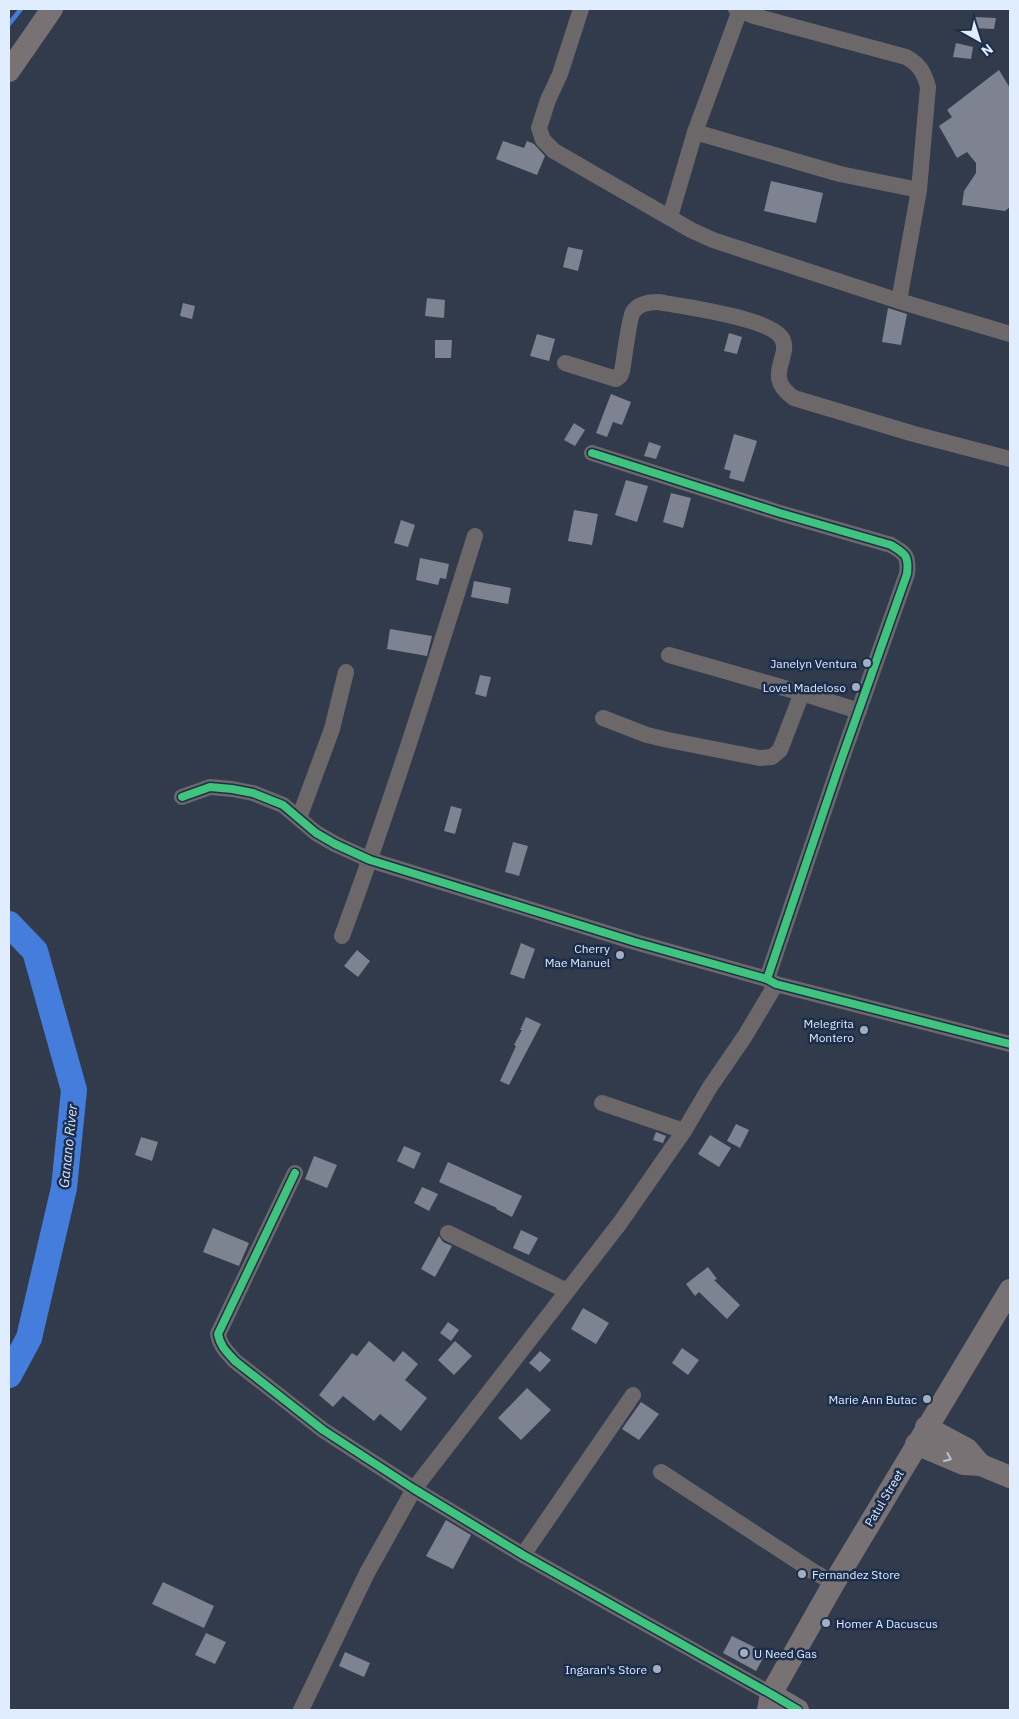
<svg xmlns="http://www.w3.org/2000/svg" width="1019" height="1719" font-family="'IBM Plex Sans',sans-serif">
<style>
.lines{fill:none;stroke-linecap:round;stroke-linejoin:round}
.stream{stroke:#457ddc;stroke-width:4.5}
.river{stroke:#457ddc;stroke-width:26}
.building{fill:#7e8392}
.street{stroke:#6c686a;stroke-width:16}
.secondary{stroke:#787274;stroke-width:22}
.cycleway-casing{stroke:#1c2e4b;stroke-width:11}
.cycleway{stroke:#40c37c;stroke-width:8}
.oneway{stroke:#bcc1ce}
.poi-dot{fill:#a3aec0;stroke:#1c2e4b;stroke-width:2}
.labels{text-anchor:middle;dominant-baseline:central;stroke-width:5;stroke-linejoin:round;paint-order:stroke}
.poi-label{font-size:12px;fill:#e0ecff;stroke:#1c2e4b;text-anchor:end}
.street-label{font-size:12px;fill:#e0ecff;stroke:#1c2e4b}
.water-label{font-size:14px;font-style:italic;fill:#d4e4fe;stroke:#1c2e4b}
</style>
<rect width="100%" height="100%" fill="#313b4b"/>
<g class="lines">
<polyline class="stream" points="9,24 21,9"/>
<polyline class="river" points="9,924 35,951 74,1090 64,1188 29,1338 9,1375"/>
</g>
<g class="building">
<polygon points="974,17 996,18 994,29 973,28"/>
<polygon points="956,43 973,47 971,59 953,57"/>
<polygon points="999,70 1010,88 1010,207 1005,211 962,205 964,191 976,173 976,163 967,152 957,158 939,126 952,117 947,110"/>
<polygon points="503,141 524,148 527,141 534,144 545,156 537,175 496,159"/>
<polygon points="771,181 823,193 816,223 764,211"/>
<polygon points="568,247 583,250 578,271 563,267"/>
<polygon points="427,298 445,300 444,318 425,316"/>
<polygon points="183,303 195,306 192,319 180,316"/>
<polygon points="888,308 907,314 901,345 882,342"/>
<polygon points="729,333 742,337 737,354 724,351"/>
<polygon points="537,334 555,339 549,361 530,356"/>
<polygon points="435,340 452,340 451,358 435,358"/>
<polygon points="611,394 631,402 622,425 613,422 607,437 596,433"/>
<polygon points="574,423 585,430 575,446 564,440"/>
<polygon points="734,434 757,441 744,482 729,478 731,471 724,469"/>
<polygon points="649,442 661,446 656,459 644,456"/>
<polygon points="626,480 648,486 637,522 615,515"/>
<polygon points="671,493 691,498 683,528 663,522"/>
<polygon points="574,510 598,514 592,545 568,541"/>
<polygon points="401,520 415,525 408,547 394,543"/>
<polygon points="420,558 449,564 446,579 440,578 438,585 416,580"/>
<polygon points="474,581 511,588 508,604 471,597"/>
<polygon points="390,629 432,636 427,656 387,649"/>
<polygon points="480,675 491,677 486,697 475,694"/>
<polygon points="451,806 462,809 455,834 444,831"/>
<polygon points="513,842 528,846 519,876 505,872"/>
<polygon points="521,943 535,949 524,979 510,974"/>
<polygon points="357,950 370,961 358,977 344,966"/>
<polygon points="526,1017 541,1024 509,1085 500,1081 516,1046 514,1045 522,1030 520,1030"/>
<polygon points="736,1124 749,1130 740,1148 727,1141"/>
<polygon points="656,1132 666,1136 663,1143 653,1140"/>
<polygon points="710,1135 731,1148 719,1167 698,1154"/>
<polygon points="141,1137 158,1142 152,1161 135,1155"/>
<polygon points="404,1146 421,1153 414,1169 397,1161"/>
<polygon points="314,1156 337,1165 327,1188 305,1179"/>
<polygon points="448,1162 522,1196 512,1217 496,1209 497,1208 439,1182"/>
<polygon points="422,1187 438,1194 429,1211 414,1203"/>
<polygon points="213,1228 249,1243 239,1266 203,1252"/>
<polygon points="521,1230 538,1238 529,1255 513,1248"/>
<polygon points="439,1236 443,1242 452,1246 435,1277 421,1269"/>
<polygon points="708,1267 717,1279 714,1280 740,1305 727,1319 699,1292 695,1296 686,1284"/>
<polygon points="583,1308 609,1323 596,1344 571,1329"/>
<polygon points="448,1322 459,1330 451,1341 440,1333"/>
<polygon points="369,1341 394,1362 403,1351 418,1364 405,1380 427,1398 401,1431 380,1414 374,1421 343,1396 333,1407 319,1395 352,1353 357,1356"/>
<polygon points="455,1341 472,1356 454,1375 438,1360"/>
<polygon points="682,1348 699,1360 688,1375 672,1363"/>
<polygon points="540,1351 551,1360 540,1372 529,1363"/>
<polygon points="527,1388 551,1410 521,1440 498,1418"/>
<polygon points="641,1402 659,1414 639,1440 622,1429"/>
<polygon points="446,1520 471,1535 453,1569 426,1556"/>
<polygon points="163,1582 214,1606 204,1628 152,1604"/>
<polygon points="206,1633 226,1642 215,1664 195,1655"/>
<polygon points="732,1636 766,1653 756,1671 723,1653"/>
<polygon points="345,1652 370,1663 364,1677 339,1666"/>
</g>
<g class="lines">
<g class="street">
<polyline points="581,9 560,74 548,100 539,128 543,140 554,151 691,230 713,240 899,301 1010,334"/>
<path d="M736 9 754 16 906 57C919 64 924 72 928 87L919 190 899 301"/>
<polyline points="695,132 840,174 919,190"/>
<polyline points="670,217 695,132 740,10"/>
<path d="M565 363 616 379 620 376 622 371C624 361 629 318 633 312 638 304 649 302 658 302 682 306 768 318 781 337 794 355 761 376 794 398L914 434 1010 459"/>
<path d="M592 453 780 513 891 545C906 554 909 556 907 574L838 769 767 979"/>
<polyline points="669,655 802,693 859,711"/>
<polyline points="603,718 647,735 668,740 760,758 772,757 780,750 802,693"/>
<polyline points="182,797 210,787 232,789 253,793 283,805 316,833 335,844 370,860 635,942 767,979 776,984 1010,1044"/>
<polyline points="299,818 332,729 346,672"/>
<path d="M342 936C391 804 433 670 475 536"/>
<polyline points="602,1103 684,1131"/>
<path d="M295 1173 218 1334C220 1346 227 1352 235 1361L323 1430 414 1489 523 1555 771 1694"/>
<polyline points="448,1233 567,1291"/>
<polyline points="661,1472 814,1572 834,1583"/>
<polyline points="523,1555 633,1395"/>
<polyline points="301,1710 367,1573 414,1489 620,1223 684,1131 710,1087 745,1036 776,984"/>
</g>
<g class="secondary">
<polyline points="9,71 52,9"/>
<polyline points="926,1427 967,1449 981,1465"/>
<polyline points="916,1444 963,1464 981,1465 1010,1477"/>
<polyline points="771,1694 798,1710"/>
<polyline points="768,1710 771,1694 834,1583 1010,1290"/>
</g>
<defs>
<g id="cycleway">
<path d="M592 453 780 513 891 545C906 554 909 556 907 574L838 769 767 979"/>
<polyline points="182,797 210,787 232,789 253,793 283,805 316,833 335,844 370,860 635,942 767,979 776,984 1010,1044"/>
<path d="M295 1173 218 1334C220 1346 227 1352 235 1361L323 1430 414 1489 523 1555 771 1694 798 1710"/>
</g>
</defs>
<use href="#cycleway" class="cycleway-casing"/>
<use href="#cycleway" class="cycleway"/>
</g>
<defs><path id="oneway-chevron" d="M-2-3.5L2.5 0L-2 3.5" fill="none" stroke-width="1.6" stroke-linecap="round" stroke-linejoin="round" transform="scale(1.25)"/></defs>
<use class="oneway" href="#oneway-chevron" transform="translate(948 1458) rotate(23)"/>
<g class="poi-dot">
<circle cx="867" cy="663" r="5"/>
<circle cx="856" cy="687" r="5"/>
<circle cx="620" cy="955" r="5"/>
<circle cx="864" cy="1030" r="5"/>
<circle cx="927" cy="1399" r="5"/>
<circle cx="802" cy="1574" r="5"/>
<circle cx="826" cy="1623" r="5"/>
<circle cx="744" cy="1653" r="5"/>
<circle cx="657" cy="1669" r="5"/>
</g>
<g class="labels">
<g class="poi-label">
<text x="857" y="663">Janelyn Ventura</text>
<text x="846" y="687">Lovel Madeloso</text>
<text x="610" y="948">Cherry<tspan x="610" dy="14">Mae Manuel</tspan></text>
<text x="854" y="1023">Melegrita<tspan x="854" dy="14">Montero</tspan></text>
<text x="917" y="1399">Marie Ann Butac</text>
<text x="812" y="1574" text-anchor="start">Fernandez Store</text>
<text x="836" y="1623" text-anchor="start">Homer A Dacuscus</text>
<text x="754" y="1653" text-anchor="start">U Need Gas</text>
<text x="647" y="1669">Ingaran's Store</text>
</g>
<g class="street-label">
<text transform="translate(884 1498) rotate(-59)">Patul Street</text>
</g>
<g class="water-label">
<text transform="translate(68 1146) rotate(-84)">Ganano River</text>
</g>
</g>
<rect width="1019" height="1719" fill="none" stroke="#e0ecff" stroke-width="20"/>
<g transform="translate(979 40) rotate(141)" stroke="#1c2e4b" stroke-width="4" paint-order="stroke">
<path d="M0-4L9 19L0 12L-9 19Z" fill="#e0ecff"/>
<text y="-8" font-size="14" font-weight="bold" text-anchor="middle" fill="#e0ecff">N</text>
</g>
</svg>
